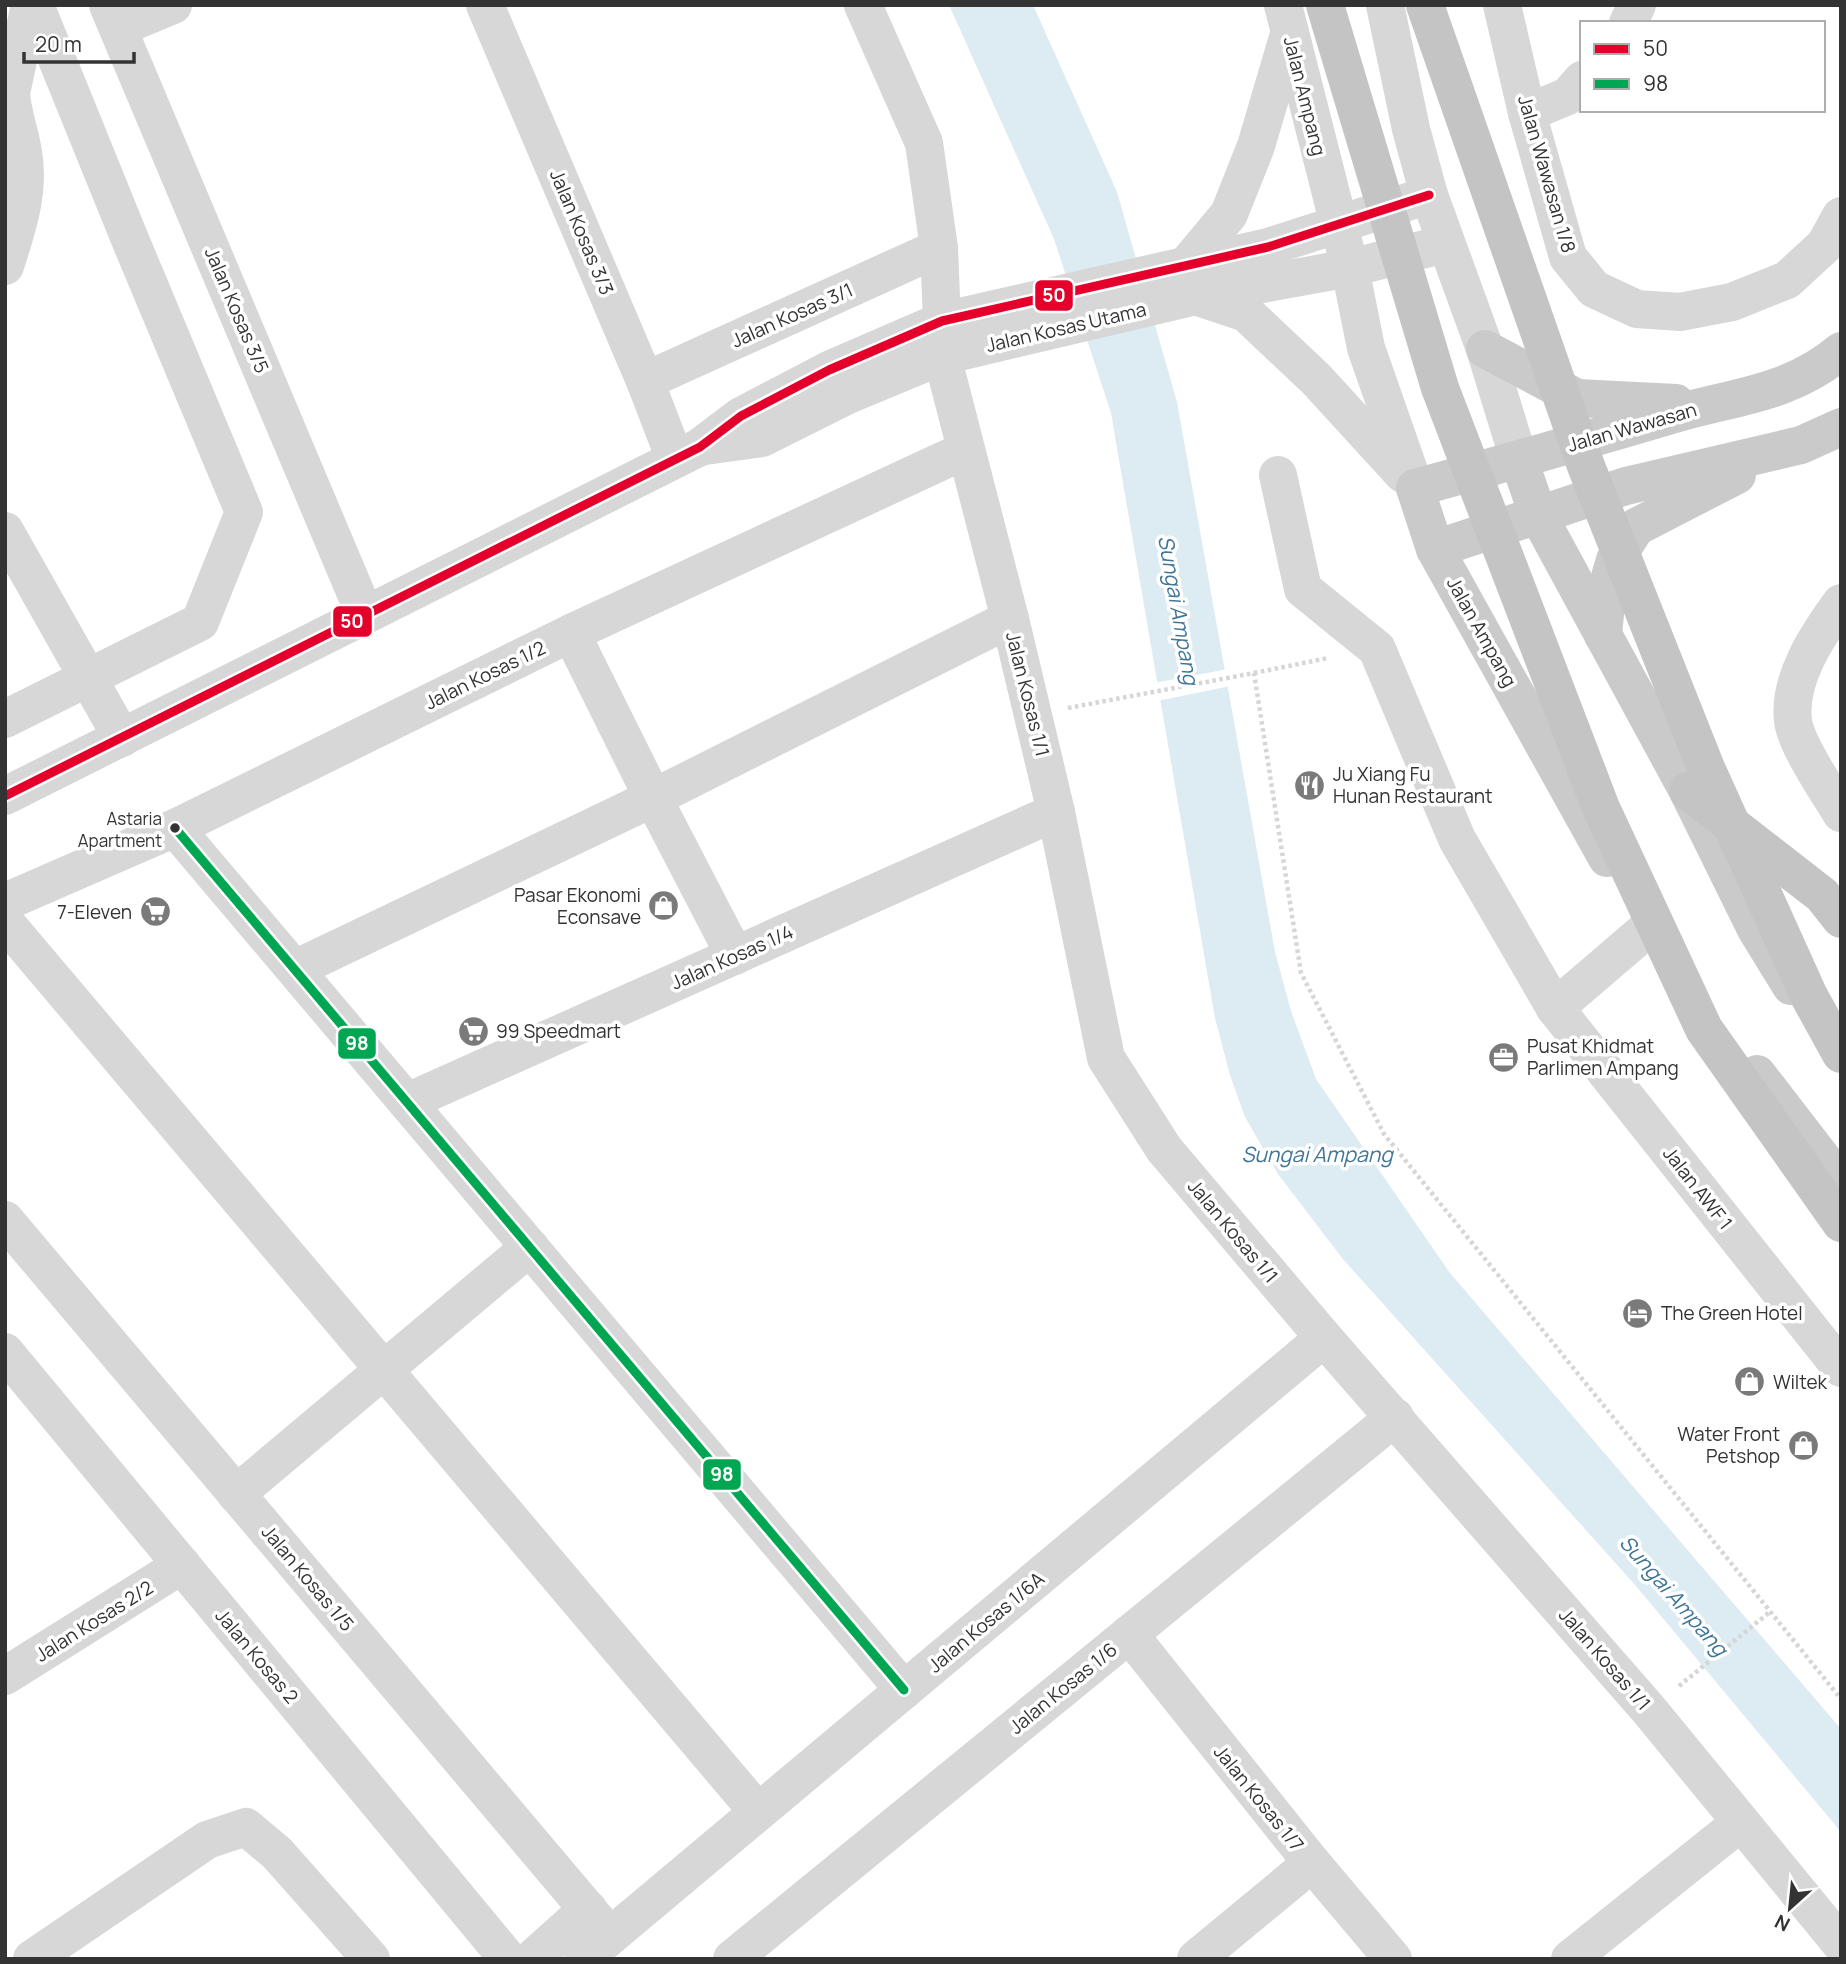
<svg xmlns="http://www.w3.org/2000/svg" width="1846" height="1964" font-family="Manrope,sans-serif">
<style>
.water{fill:#ddebf3}
.pier{fill:#fff}
.lines{fill:none;stroke-linecap:round;stroke-linejoin:round}
.path{stroke:#d6d6d6;stroke-width:4.5;stroke-dasharray:3.5 3.5;stroke-linecap:butt}
.minor{stroke:#d7d7d7;stroke-width:38}
.major{stroke:#cacaca;stroke-width:38}
.highway{stroke:#c4c4c4;stroke-width:38}
.highway-bridge{stroke:#c4c4c4;stroke-width:38}
.bus-1-casing{stroke:#fff;stroke-width:14}
.bus-2-casing{stroke:#fff;stroke-width:14}
.bus-1{stroke:#e4002b;stroke-width:9}
.bus-2{stroke:#00a651;stroke-width:9}
.bus-dot{fill:#333;stroke:#fff;stroke-width:2.5}
.labels{text-anchor:middle;dominant-baseline:central;stroke-width:7;stroke-linejoin:round;paint-order:stroke}
.bus-label{font-size:17px;fill:#333;stroke:#fff;text-anchor:end}
.street-label{font-size:19px;fill:#333;stroke:#fff}
.poi-label{font-size:19px;fill:#333;stroke:#fff;text-anchor:start}
.water-label{font-size:21px;font-style:italic;fill:#3f7597;stroke:#fff}
.line-badge{stroke:#fff;stroke-width:2.5}
.badge-label{font-size:19px;text-anchor:middle;font-weight:bold;fill:#fff}
</style>
<rect width="100%" height="100%" fill="#fff"/>
<polygon class="water" points="949,5 1033,5 1117,192 1177,402 1275,952 1291,1011 1316,1079 1450,1273 1841,1729 1841,1832 1636,1586 1342,1258 1278,1174 1245,1117 1230,1075 1215,1018 1111,413 1054,239"/>
<polygon class="pier" points="1228,669 1231,686 1157,701 1154,683"/>
<g class="lines">
<g class="path">
<polyline points="1254,673 1328,658"/>
<polyline points="1068,708 1254,673 1301,973 1384,1134 1841,1699"/>
<polyline points="1679,1686 1771,1611"/>
</g>
<g class="minor">
<polyline points="108,5 365,615"/>
<polyline points="485,5 645,381 675,459"/>
<polyline points="863,5 924,143 939,248 942,321"/>
<polyline points="1283,5 1350,268 1366,348 1415,488"/>
<polyline points="1385,5 1411,129 1429,195 1485,349 1519,460"/>
<polyline points="1502,5 1527,113 1568,257 1594,289 1637,309 1680,312 1732,302 1787,280 1825,245 1841,216"/>
<polyline points="1628,23 1637,5"/>
<polyline points="118,28 173,5"/>
<polyline points="1527,113 1568,96 1582,80"/>
<path d="M5 266C17 228 30 192 23 152 20 132 12 113 11 93L30 5"/>
<polyline points="1184,268 1229,214 1256,146 1289,34"/>
<polyline points="1198,297 1246,313 1316,379 1403,474"/>
<polyline points="942,356 1010,619 1056,812 1106,1058 1164,1149 1324,1338 1649,1710 1841,1944"/>
<polyline points="645,381 939,248"/>
<polyline points="705,446 762,438 848,395 942,356 1196,296 1350,268 1445,244"/>
<polyline points="1278,475 1303,589 1377,649 1457,839 1555,1008 1841,1368"/>
<polyline points="5,531 122,738"/>
<path d="M1841 603C1817 636 1788 679 1793 721 1796 745 1828 791 1841 813"/>
<polyline points="571,633 653,798 735,956"/>
<polyline points="5,719 200,622 244,512 129,237 35,5"/>
<polyline points="5,796 700,447 741,416 829,370 942,321 1268,247 1429,195"/>
<polyline points="175,828 904,1690"/>
<polyline points="5,902 175,828 571,633 966,450"/>
<polyline points="5,922 758,1812"/>
<polyline points="295,969 653,798 1010,619"/>
<polyline points="1555,1008 1646,930"/>
<polyline points="407,1102 1056,812"/>
<polyline points="5,1220 610,1936"/>
<polyline points="5,1352 508,1959"/>
<polyline points="236,1494 530,1247"/>
<polyline points="1129,1634 1312,1863 1393,1959"/>
<polyline points="5,1676 182,1565"/>
<polyline points="32,1959 207,1840 246,1827 277,1853 371,1959"/>
<polyline points="532,1959 588,1909"/>
<polyline points="583,1959 1324,1338"/>
<polyline points="732,1959 1395,1417"/>
<polyline points="1196,1959 1312,1863"/>
<polyline points="1570,1959 1740,1823"/>
</g>
<g class="major">
<polyline points="1485,349 1577,398 1676,403"/>
<polyline points="1519,460 1538,515 1688,791 1756,929 1791,986"/>
<polyline points="1435,549 1626,486 1801,445 1841,427"/>
<polyline points="1603,635 1608,584 1615,560 1636,527 1737,475"/>
<path d="M1607 858 1435 549 1415 488C1503 464 1590 439 1678 413 1738 396 1791 393 1841 351"/>
<polyline points="1757,1074 1841,1183"/>
</g>
<polyline class="highway" points="1688,791 1822,895 1841,919"/>
<g class="highway-bridge">
<polyline points="1325,5 1440,388 1601,808 1704,1029 1841,1223"/>
<polyline points="1425,5 1586,466 1706,768 1809,996 1841,1054"/>
</g>
<defs>
<polyline id="bus-1" points="5,796 700,447 741,416 829,370 942,321 1268,247 1429,195"/>
<polyline id="bus-2" points="175,828 904,1690"/>
</defs>
<use href="#bus-1" class="bus-1-casing"/>
<use href="#bus-2" class="bus-2-casing"/>
<use href="#bus-1" class="bus-1"/>
<use href="#bus-2" class="bus-2"/>
</g>
<defs>
<symbol id="restaurant-disc" viewBox="-11 -11 22 22"><circle r="9.5" fill="#7a7a7a" stroke="#fff"/><path d="M-5-6h1v4h1v-4h1v4h1v-4h1v5L-1.5 .5V6h-2V.5L-5-1ZM5-6V6H3V1.5H1.5Q1.5-4 5-6Z" fill="#fff"/></symbol>
<symbol id="shop-disc" viewBox="-11 -11 22 22"><circle r="9.5" fill="#7a7a7a" stroke="#fff"/><path d="M-5-2.5h2.3a2.7 3.5 0 0 1 5.4 0H5L5.5 6h-11ZM-1.5-2.5h3a1.5 2.3 0 0 0-3 0Z" fill="#fff"/></symbol>
<symbol id="supermarket-disc" viewBox="-11 -11 22 22"><circle r="9.5" fill="#7a7a7a" stroke="#fff"/><path d="M-6-5.5h2.5l.6 2H6L4.5 2H-2.5L-4.4-4H-6ZM-1.5 3.2a1.3 1.3 0 1 0 .1 0ZM3 3.2a1.3 1.3 0 1 0 .1 0Z" fill="#fff"/></symbol>
<symbol id="office-disc" viewBox="-11 -11 22 22"><circle r="9.5" fill="#7a7a7a" stroke="#fff"/><path d="M-6-3h4V-5.5h4V-3h4V5H-6ZM-1-4.5V-3h2v-1.5ZM-6 0V1H6V0Z" fill="#fff"/></symbol>
<symbol id="hotel-disc" viewBox="-11 -11 22 22"><circle r="9.5" fill="#7a7a7a" stroke="#fff"/><path d="M-6-4.5h1.5V1H6V5H4.5V3h-9V5H-6ZM-4 0a1.8 1.8 0 1 1 3.6 0ZM.5 0V-2.5h3Q6-2.5 6 0Z" fill="#fff"/></symbol>
</defs>
<g fill-rule="evenodd">
<use href="#restaurant-disc" x="1292" y="768" width="35" height="35"/>
<use href="#shop-disc" x="646" y="888" width="35" height="35"/>
<use href="#supermarket-disc" x="138" y="894" width="35" height="35"/>
<use href="#supermarket-disc" x="456" y="1014" width="35" height="35"/>
<use href="#office-disc" x="1486" y="1040" width="35" height="35"/>
<use href="#hotel-disc" x="1620" y="1296" width="35" height="35"/>
<use href="#shop-disc" x="1732" y="1364" width="35" height="35"/>
<use href="#shop-disc" x="1786" y="1428" width="35" height="35"/>
</g>
<circle class="bus-dot" cx="175" cy="828" r="6"/>
<g class="labels">
<g class="bus-label">
<text x="162" y="818">Astaria<tspan x="162" dy="22">Apartment</tspan></text>
</g>
<g class="street-label">
<text transform="translate(1305 96) rotate(76)">Jalan Ampang</text>
<text transform="translate(1547 174) rotate(74)">Jalan Wawasan 1/8</text>
<text transform="translate(582 232) rotate(67)">Jalan Kosas 3/3</text>
<text transform="translate(237 310) rotate(67)">Jalan Kosas 3/5</text>
<text transform="translate(792 315) rotate(-24)">Jalan Kosas 3/1</text>
<text transform="translate(1066 327) rotate(-13)">Jalan Kosas Utama</text>
<text transform="translate(1632 427) rotate(-16)">Jalan Wawasan</text>
<text transform="translate(1482 632) rotate(61)">Jalan Ampang</text>
<text transform="translate(485 675) rotate(-26)">Jalan Kosas 1/2</text>
<text transform="translate(1028 694) rotate(76)">Jalan Kosas 1/1</text>
<text transform="translate(732 957) rotate(-24)">Jalan Kosas 1/4</text>
<text transform="translate(1698 1188) rotate(52)">Jalan AWF 1</text>
<text transform="translate(1233 1231) rotate(50)">Jalan Kosas 1/1</text>
<text transform="translate(308 1578) rotate(50)">Jalan Kosas 1/5</text>
<text transform="translate(94 1621) rotate(-32)">Jalan Kosas 2/2</text>
<text transform="translate(986 1622) rotate(-40)">Jalan Kosas 1/6A</text>
<text transform="translate(257 1656) rotate(50)">Jalan Kosas 2</text>
<text transform="translate(1605 1659) rotate(49)">Jalan Kosas 1/1</text>
<text transform="translate(1063 1688) rotate(-39)">Jalan Kosas 1/6</text>
<text transform="translate(1259 1798) rotate(51)">Jalan Kosas 1/7</text>
</g>
<g class="poi-label">
<text x="1333" y="774">Ju Xiang Fu<tspan x="1333" dy="22">Hunan Restaurant</tspan></text>
<text x="641" y="895" text-anchor="end">Pasar Ekonomi<tspan x="641" dy="22">Econsave</tspan></text>
<text x="132" y="912" text-anchor="end">7-Eleven</text>
<text x="496" y="1031">99 Speedmart</text>
<text x="1527" y="1046">Pusat Khidmat<tspan x="1527" dy="22">Parlimen Ampang</tspan></text>
<text x="1661" y="1313">The Green Hotel</text>
<text x="1773" y="1382">Wiltek</text>
<text x="1780" y="1434" text-anchor="end">Water Front<tspan x="1780" dy="22">Petshop</tspan></text>
</g>
<g class="water-label">
<text transform="translate(1179 610) rotate(80)">Sungai Ampang</text>
<text x="1317" y="1154">Sungai Ampang</text>
<text transform="translate(1674 1595) rotate(49)">Sungai Ampang</text>
</g>
</g>
<g class="line-badge">
<rect x="1034" y="279" width="40" height="33" rx="7" fill="#e4002b"/>
<rect x="332" y="605" width="41" height="33" rx="7" fill="#e4002b"/>
<rect x="337" y="1027" width="40" height="33" rx="7" fill="#00a651"/>
<rect x="702" y="1458" width="40" height="33" rx="7" fill="#00a651"/>
</g>
<g class="badge-label">
<text x="1054" y="302">50</text>
<text x="352" y="628">50</text>
<text x="357" y="1050">98</text>
<text x="722" y="1481">98</text>
</g>
<rect width="1846" height="1964" fill="none" stroke="#333333" stroke-width="14"/>
<rect x="1580" y="21" width="245" height="91" fill="#ffffff" stroke="#adadad" stroke-width="2"/>
<rect x="1594" y="44" width="35" height="10" fill="#e4002b" stroke="#adadad" stroke-width="2"/>
<text x="1643" y="56" font-size="21" fill="#333333">50</text>
<rect x="1594" y="79" width="35" height="10" fill="#00a651" stroke="#adadad" stroke-width="2"/>
<text x="1643" y="91" font-size="21" fill="#333333">98</text>
<g transform="translate(1790 1908) rotate(207)" stroke="#ffffff" stroke-width="5" paint-order="stroke">
<path d="M0-5L12 26L0 18L-12 26Z" fill="#333333"/>
<text y="-10" font-size="19" font-weight="bold" text-anchor="middle" fill="#333333">N</text>
</g>
<path d="M24 52v10h110v-10" fill="none" stroke="#333333" stroke-width="3.5"/>
<text x="35" y="52" font-size="21" fill="#333333" stroke="#ffffff" stroke-width="5" paint-order="stroke">20 m</text>
</svg>
